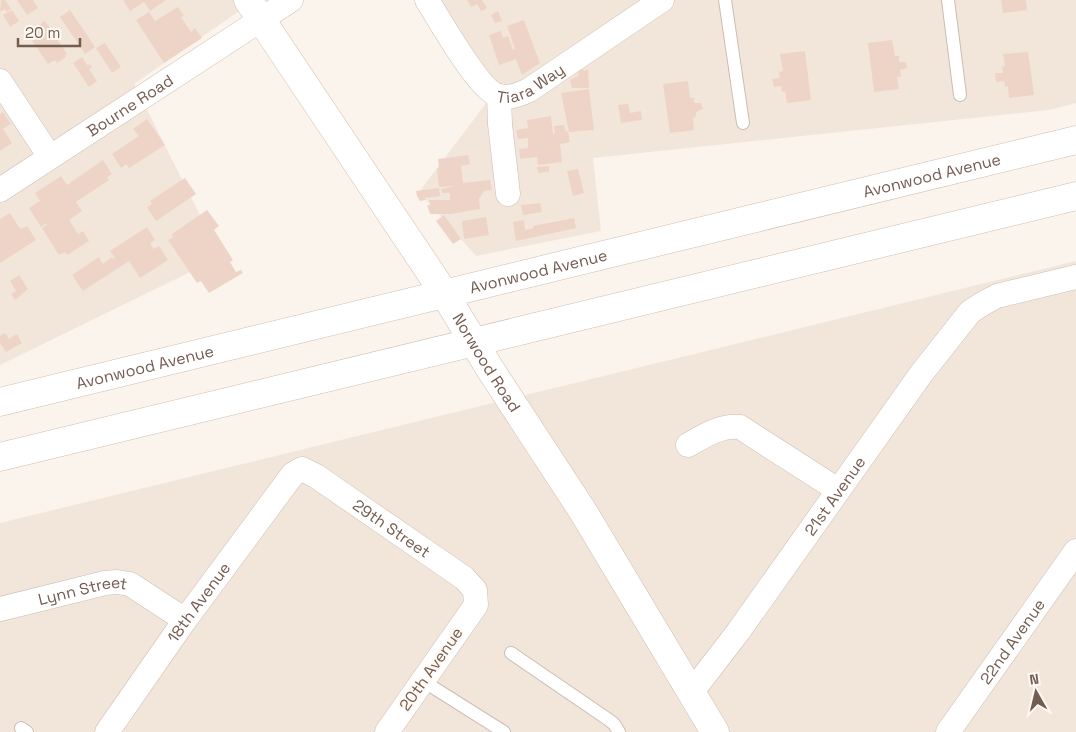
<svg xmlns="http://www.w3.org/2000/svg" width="1076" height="732" font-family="'Space Grotesk',sans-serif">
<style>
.residential{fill:#f2e6db}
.building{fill:#edd4c7}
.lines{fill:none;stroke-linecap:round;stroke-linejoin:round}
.lane-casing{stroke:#ccbdb3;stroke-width:14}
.street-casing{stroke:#ccbdb3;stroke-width:25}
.secondary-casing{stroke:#cfbdb0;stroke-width:29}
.lane{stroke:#fff;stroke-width:12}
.street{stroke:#fff;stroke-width:24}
.secondary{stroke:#fff;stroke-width:28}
.labels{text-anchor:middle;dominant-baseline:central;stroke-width:4.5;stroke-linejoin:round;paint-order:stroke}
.street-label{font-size:16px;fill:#745c51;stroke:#fef9f3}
</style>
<rect width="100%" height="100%" fill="#fbf4ec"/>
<g class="residential">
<polygon points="0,0 255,0 134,84 221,257 0,365"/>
<polygon points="435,0 1076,0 1076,103 1049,110 593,158 601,231 476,256 419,192 499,86"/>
<polygon points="1076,261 1076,732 0,732 0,523"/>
</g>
<g class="building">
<polygon points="1,0 5,0 11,9 6,12 5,9 0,12"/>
<polygon points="17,0 33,0 38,8 27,15"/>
<polygon points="123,0 166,0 150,11 144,2 130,11"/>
<polygon points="467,0 482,0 487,8 481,11 477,4 471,7"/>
<polygon points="1001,0 1026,0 1027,10 1003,13"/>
<polygon points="178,7 184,16 181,17 191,32 195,28 202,38 164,63 136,20 149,12 155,21"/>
<polygon points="12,10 19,21 10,27 3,15"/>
<polygon points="70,10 95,47 85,54 60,17"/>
<polygon points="498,11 502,21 495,23 491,15"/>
<polygon points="524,20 540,63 522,75 516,59 499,65 489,35 501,31 503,38 508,36 513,50 515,49 507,26"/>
<polygon points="45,21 67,54 65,55 66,57 57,63 55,60 48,64 27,33"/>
<polygon points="892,40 895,56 899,56 899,62 906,62 907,68 900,70 901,77 897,77 899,89 874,92 868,43"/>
<polygon points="105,43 121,67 112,73 96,48"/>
<polygon points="805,51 811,100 787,103 785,91 782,92 781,86 774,87 772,79 780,78 779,72 783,71 780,54"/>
<polygon points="1028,52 1034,95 1009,98 1008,86 1005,87 1004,81 996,82 995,73 1003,73 1002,67 1005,66 1003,54"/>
<polygon points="82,57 88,66 90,64 92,67 89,69 97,81 89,87 73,63"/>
<polygon points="583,69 584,71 588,69 589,88 572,88 570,80 578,76 579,74 577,72"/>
<polygon points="688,81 690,98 694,98 694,103 701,103 703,109 696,112 696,117 693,118 694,130 670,133 663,84"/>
<polygon points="589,89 594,130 569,132 561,93"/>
<polygon points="628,104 630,113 641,111 642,120 621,123 618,105"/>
<polygon points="3,112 11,124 3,129 12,143 0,151 0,114"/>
<polygon points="551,116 553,134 555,133 554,126 564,125 566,132 568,131 570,142 560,144 562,162 538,165 537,157 520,159 519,149 528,148 528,138 518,139 516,130 528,128 527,120"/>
<polygon points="147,119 165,145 129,168 126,164 121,168 112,154 139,136 133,129"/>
<polygon points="468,155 470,164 461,166 463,183 490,180 492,190 484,191 479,199 480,209 451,214 430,214 427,205 430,205 429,200 450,200 450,193 442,193 441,189 455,186 439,187 437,168 439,168 438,159"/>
<polygon points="103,160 112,174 107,177 109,180 76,202 82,211 69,220 78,234 83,231 89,241 67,255 65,252 59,255 42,228 47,225 46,223 41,227 29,208 40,201 35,193 61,176 67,185"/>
<polygon points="549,166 549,172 538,173 537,167"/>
<polygon points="578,169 584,193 573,196 567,171"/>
<polygon points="185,178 196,194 156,221 147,207 152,204 150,201"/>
<polygon points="439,188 440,196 425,198 426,200 420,201 417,196 416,191"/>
<polygon points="540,203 542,212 523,215 521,205"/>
<polygon points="207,210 219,226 214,230 233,260 230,262 236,272 241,270 243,273 209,293 201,281 197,283 168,240 173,237 172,234"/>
<polygon points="10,213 18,226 21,229 27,226 36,240 0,263 0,219"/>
<polygon points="444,215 461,239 453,244 436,221"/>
<polygon points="486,217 489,235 464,239 462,221"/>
<polygon points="574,218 576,228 516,241 513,222 524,220 525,230 534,228 533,226"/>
<polygon points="147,227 155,240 150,243 152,247 154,249 159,246 168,260 140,278 129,261 83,291 72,275 99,257 103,264 112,257 114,260 115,258 110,251"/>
<polygon points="19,275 28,289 15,300 11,294 16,291 10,281"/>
<polygon points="5,333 9,339 17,334 22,343 6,352 0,343 0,336"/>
</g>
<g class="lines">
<defs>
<g id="lane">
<polyline points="725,0 743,123"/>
<polyline points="948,0 960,95"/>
<polyline points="511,653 609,720 614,724 619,732"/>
<polyline points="423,681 504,732"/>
<polyline points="21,728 27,732"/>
</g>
<g id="street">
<path id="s1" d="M427 0C439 19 480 92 499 96 509 99 521 94 529 90L662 0"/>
<polyline points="0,81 50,157"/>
<polyline points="499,96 500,124 508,194"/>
<path id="s2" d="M0 190 291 0"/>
<path d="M688 445C704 436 720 425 740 427L838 490"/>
<path id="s3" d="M0 609 105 583 117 582 130 584 185 620"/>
<path id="s4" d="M691 693 738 632 921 374 970 312 982 304 997 296 1076 277"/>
<path id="s5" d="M107 732 185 620 293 474 302 469 316 476 464 578 475 590 476 605 387 732"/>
<path id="s6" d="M948 732 1076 551"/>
</g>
<g id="secondary">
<path id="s7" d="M248 0 444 293 490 369 584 513 715 732"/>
<path id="s8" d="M0 402 1076 140"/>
<polyline points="0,457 1076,196"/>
</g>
</defs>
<use href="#lane" class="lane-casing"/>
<use href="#street" class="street-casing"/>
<use href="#secondary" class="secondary-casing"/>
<use href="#lane" class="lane"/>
<use href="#street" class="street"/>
<use href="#secondary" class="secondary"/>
</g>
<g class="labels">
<g class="street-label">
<text stroke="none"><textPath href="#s1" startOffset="156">Tiara Way</textPath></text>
<text stroke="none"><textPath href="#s2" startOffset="155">Bourne Road</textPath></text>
<text stroke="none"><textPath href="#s8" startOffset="959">Avonwood Avenue</textPath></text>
<text stroke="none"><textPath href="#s8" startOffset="554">Avonwood Avenue</textPath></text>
<text stroke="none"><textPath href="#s7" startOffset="434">Norwood Road</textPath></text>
<text stroke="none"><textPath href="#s8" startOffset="149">Avonwood Avenue</textPath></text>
<text stroke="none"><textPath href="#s4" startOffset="244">21st Avenue</textPath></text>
<text stroke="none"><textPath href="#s5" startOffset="436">29th Street</textPath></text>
<text stroke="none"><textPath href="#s3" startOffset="85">Lynn Street</textPath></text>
<text stroke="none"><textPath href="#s5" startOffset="159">18th Avenue</textPath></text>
<text stroke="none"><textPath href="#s6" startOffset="111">22nd Avenue</textPath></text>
<text transform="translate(431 669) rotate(-55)">20th Avenue</text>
</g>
</g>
<g transform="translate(1036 692) rotate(352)" stroke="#fef9f3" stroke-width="4" paint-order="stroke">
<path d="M0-4L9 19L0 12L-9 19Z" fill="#745c51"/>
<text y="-8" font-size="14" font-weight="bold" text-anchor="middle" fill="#745c51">N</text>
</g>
<path d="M18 38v8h62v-8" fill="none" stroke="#745c51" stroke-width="2.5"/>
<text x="25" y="38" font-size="15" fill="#745c51" stroke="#fef9f3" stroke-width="4" paint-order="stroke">20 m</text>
</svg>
